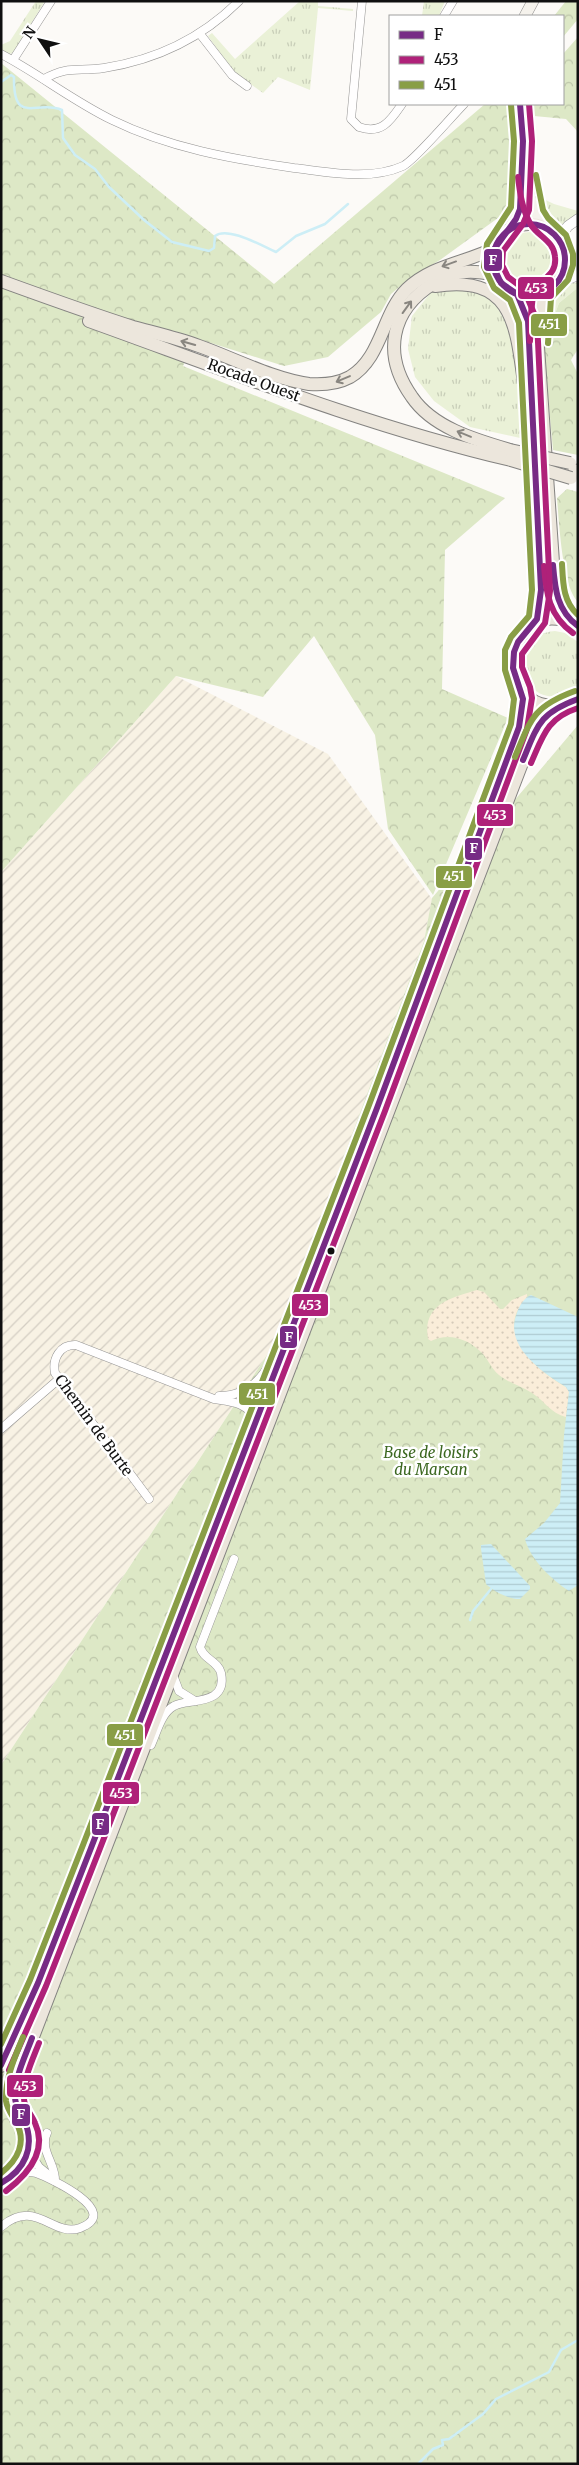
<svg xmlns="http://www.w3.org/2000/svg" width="579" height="2465" font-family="Merriweather,serif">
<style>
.farmland{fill:url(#farmland-furrows)}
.grass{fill:url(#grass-tufts)}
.forest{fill:url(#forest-crowns)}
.sand{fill:url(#sand-dots)}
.water{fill:url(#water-rules)}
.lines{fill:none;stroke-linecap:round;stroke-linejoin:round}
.stream{stroke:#cdeef6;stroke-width:2.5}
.minor-casing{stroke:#969594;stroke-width:9}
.tertiary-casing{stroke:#969594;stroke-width:11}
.secondary-casing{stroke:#8d8c8b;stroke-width:12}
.primary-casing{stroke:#848381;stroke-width:14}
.trunk-casing{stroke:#848381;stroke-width:14}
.minor{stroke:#fffefe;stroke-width:8}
.tertiary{stroke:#fffefe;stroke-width:10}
.secondary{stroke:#f5f2ec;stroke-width:11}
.primary{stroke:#ece6dc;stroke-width:12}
.trunk{stroke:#eae2da;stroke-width:12}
.primary-bridge-casing{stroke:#848381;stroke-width:14;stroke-linecap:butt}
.primary-bridge{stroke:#ece6dc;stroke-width:12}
.bus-1-casing{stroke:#fff;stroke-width:10}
.bus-2-casing{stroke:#fff;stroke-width:10}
.bus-3-casing{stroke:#fff;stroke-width:10}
.bus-1{stroke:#772b85;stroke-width:6}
.bus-2{stroke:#af2179;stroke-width:6}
.bus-3{stroke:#899e46;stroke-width:6}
.oneway{stroke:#898680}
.bus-dot{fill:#101010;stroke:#fff;stroke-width:2}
.labels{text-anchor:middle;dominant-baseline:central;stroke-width:5;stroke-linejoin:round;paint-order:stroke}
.street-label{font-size:15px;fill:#101010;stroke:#fff}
.park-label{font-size:15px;font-style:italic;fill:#3c6821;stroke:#fff}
.line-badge{stroke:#fff;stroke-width:2}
.badge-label{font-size:14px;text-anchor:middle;font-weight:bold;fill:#fff}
</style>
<defs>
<pattern id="farmland-furrows" width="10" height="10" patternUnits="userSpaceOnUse" patternTransform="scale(1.25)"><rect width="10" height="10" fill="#f8f2e4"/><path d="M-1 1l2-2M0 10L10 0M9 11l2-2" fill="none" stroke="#d4cec3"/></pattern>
<pattern id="grass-tufts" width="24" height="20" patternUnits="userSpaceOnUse" patternTransform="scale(1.25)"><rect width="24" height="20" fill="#eaf1d7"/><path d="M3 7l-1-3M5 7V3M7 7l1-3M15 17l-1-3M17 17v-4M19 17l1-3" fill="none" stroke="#c8ceb8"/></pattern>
<pattern id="forest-crowns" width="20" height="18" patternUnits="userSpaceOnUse" patternTransform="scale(1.25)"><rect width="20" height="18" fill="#dde8c6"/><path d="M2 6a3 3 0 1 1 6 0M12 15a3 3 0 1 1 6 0" fill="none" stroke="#bdc6a9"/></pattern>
<pattern id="sand-dots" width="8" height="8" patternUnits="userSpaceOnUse" patternTransform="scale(1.25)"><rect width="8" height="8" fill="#faedd9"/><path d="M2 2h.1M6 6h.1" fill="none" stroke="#d5cab9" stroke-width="1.8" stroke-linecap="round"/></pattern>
<pattern id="water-rules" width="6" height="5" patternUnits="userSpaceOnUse" patternTransform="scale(1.25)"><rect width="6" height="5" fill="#cdeef6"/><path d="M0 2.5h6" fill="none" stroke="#afcbd2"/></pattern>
</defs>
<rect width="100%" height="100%" fill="#fcfaf7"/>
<polygon class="farmland" points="176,676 328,754 432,899 424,941 274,1344 1,1765 1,872"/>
<g class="grass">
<polygon points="36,1 45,1 13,53 9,54 1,51 1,45 10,41"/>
<polygon points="300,1 318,1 318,6 353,9 353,11 318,8 310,90 278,77 263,93 234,72 208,36 212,33 235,59"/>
<polygon points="424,1 445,1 439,16 422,16"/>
<polygon points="537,196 554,204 578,211 578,216 560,230 540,213"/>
<circle cx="530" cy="259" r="27"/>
<path d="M458 281C467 286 478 289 486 295 518 319 523 403 529 440L470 427 434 401 415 377 408 349 412 316 432 291Z"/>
<path d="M578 282V291L576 289 559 303 549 330H542C547 310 554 284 578 282Z"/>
<path d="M555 631 565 633 578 642V686C528 726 492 637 555 631Z"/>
</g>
<g class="forest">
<polygon points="566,1 578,1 578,19 563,37 563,16 554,16"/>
<polygon points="578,37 578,132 566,119 534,116 533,104 563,104 563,54"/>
<polygon points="1,63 274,284 485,104 510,104 509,210 440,260 410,278 391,294 381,312 328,357 284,366 195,338 183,366 505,498 445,550 442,689 508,718 433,895 388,829 375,735 314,636 263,697 176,676 1,872"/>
<polygon points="576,289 578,291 578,349 571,360 578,374 578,455 553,450 542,330 549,330 559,303"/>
<path d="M567 489 578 492V602C562 587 559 521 557 498Z"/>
<polygon points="578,725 578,2464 1,2464 1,1765 274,1344 424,941 432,898"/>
</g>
<path class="sand" d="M477 1290 484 1292 500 1309H503L512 1300 527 1294V1297C522 1303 517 1310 515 1317 508 1348 544 1374 566 1387L569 1392 566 1417C549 1412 546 1402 532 1393 521 1386 509 1383 499 1375 491 1368 489 1361 483 1354 469 1339 449 1332 431 1341L428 1339C422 1304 451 1298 477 1290Z"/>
<g class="water">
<path d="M531 1295 578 1317V1585L569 1591C552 1580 530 1559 525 1539L544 1523 560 1503 564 1435 569 1392 566 1387C543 1373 503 1346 517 1313 519 1306 524 1298 531 1295Z"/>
<path d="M491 1544 530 1586V1589L520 1599C510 1600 493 1591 486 1584L481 1549V1545Z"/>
</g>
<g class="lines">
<g class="stream">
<path d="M1 82 11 75 14 77C13 127 37 99 62 110L63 138 75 155 95 169 109 187 144 220 172 242 209 251 214 248 215 236C228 226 262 246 276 252L296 236 325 224 348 204"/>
<polyline points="470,1620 473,1611 491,1589"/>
<polyline points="418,2464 433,2449 443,2445 442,2440 449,2439 483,2414 496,2399 549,2372 561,2350 578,2340"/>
</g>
<defs>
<g id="minor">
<path d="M362 1 351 119 359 127C382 135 391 120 402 104"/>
<polyline points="444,16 453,1"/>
<polyline points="200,34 232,75 247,86"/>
<path d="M1 54C39 74 73 101 112 120 169 148 232 159 294 168 328 172 370 181 403 166 414 161 453 115 464 104"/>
<polyline points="13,60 51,1"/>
<path d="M44 79C69 65 78 72 104 68 155 60 202 38 239 1"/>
<path d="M219 1396C264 1396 274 1354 289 1321"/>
<polyline points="1,1429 59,1379"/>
<path d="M149 1499 55 1373C52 1359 60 1344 76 1345L214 1399C234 1402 245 1402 257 1420"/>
<polyline points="173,1675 179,1691 195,1701"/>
<path d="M151 1745C157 1732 161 1713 174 1706 187 1698 228 1707 221 1673 218 1661 203 1659 200 1647L234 1559"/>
<path d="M47 2133C39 2150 56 2164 55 2181"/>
<polyline points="29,2151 39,2167 50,2176"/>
<path d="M1 2227C35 2197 53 2238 80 2228 123 2212 50 2178 36 2173 30 2171 23 2172 17 2173"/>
</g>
<g id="tertiary">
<polyline points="558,239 568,226 578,219"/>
<polyline points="563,250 578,258"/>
<polyline points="556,284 578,275"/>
</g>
<g id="secondary">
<polyline points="525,16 533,1"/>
<path d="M520 104C523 143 521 193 542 226"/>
<polyline points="509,230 520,209 522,175"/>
</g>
<g id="primary">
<circle cx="529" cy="260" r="36"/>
<path d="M496 275C486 273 476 271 466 272 454 272 444 277 434 283 390 310 382 355 412 397 433 428 476 440 510 450"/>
<path d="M1 281C45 297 89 313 133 327 155 333 177 338 199 346 233 358 273 379 309 384 323 385 337 384 350 377 382 358 382 314 407 289 432 265 465 263 495 248"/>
<path d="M435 286C512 274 516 323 524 383"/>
<polyline points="543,293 540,312 538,347 555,591 560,608 572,622"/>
<polyline points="517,294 528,321 541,590 540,608 534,625"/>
<path d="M89 321C228 371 366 426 511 460"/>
<polyline points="571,470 578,471"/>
<path d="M573 623C494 592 493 737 578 699"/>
<polyline points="1,2066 38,1983 91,1848 377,1108 507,761 520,719 522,690"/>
<path d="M1 2099C42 2113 36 2166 1 2183"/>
<path d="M16 2108 15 2090 21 2068 522 763C531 742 539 720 558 706"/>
</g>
<polyline id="trunk" points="1,2184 2,2183"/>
</defs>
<use href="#minor" class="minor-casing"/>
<use href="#tertiary" class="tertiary-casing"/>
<use href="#secondary" class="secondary-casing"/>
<use href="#primary" class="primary-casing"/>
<use href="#trunk" class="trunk-casing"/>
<use href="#minor" class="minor"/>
<use href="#tertiary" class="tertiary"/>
<use href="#secondary" class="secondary"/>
<use href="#primary" class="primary"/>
<use href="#trunk" class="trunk"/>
<defs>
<g id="primary-bridge">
<polyline points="510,450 570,463"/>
<polyline points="511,460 571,478"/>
</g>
</defs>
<use href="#primary-bridge" class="primary-bridge-casing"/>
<use href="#primary-bridge" class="primary-bridge"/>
<defs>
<g id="bus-1">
<circle cx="529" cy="260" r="36"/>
<path d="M553 565C555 589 557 611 578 626"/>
<path d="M523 760C538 724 540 713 578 699"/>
<polyline points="1,2065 38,1983 91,1848 377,1108 519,727 523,699 513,668 514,652 518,642 537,619 541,590 528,321 517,294 501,283 493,266 495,248 516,219 520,209 523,141 520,104"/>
<path d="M1 2183C25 2170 35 2147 25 2122 21 2113 15 2107 15 2097 15 2076 25 2057 32 2038"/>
</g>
<g id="bus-2">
<path d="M518 177C520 193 522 210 531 225 539 237 554 241 555 257 557 274 544 277 536 288 530 296 531 330 530 341"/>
<path d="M544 566C546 593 549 616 573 633"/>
<path d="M531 763C543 736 547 718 578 708"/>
<polyline points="9,2070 46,1986 99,1851 385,1111 527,729 532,698 530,687 522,667 522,654 545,623 550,591 537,321 524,289 508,277 502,265 503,251 523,224 529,210 532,141 529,104"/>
<path d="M6 2191C27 2175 48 2151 35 2123 32 2115 24 2107 24 2099 23 2079 32 2061 39 2043"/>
</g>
<g id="bus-3">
<polyline points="536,175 543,210 548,218 566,235 573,254 573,265 568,280 551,298 548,343"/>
<path d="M562 564C563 583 563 602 578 615"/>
<path d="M515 757C531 718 534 706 575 691"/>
<polyline points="1,2044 30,1980 83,1845 369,1105 511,724 514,699 505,670 505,650 511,637 529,616 532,590 519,323 510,300 494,288 484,267 487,244 511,207 514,141 511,105"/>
<path d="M1 2173C18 2160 27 2142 16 2122 12 2115 7 2109 6 2101 5 2078 15 2057 23 2037"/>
</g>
</defs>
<use href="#bus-1" class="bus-1-casing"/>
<use href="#bus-2" class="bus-2-casing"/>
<use href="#bus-3" class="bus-3-casing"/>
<use href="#bus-1" class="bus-1"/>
<use href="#bus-2" class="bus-2"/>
<use href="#bus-3" class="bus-3"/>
</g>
<defs><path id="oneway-shaft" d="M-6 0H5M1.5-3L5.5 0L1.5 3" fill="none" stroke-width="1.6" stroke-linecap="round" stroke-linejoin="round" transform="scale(1.25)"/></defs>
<g class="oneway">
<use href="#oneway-shaft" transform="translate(449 264) rotate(160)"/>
<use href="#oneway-shaft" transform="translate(407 307) rotate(-54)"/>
<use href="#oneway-shaft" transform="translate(188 343) rotate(-164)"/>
<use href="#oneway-shaft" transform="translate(343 379) rotate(157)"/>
<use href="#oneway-shaft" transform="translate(464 434) rotate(-158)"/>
</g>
<circle class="bus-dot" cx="331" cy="1251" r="4.5"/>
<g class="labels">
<g class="street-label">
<text transform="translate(254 380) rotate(20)">Rocade Ouest</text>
<text transform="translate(94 1425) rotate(54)">Chemin de Burte</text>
</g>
<g class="park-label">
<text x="431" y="1452">Base de loisirs<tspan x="431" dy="17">du Marsan</tspan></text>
</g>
</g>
<g class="line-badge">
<rect x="483" y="248" width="20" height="24" rx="5" fill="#772b85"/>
<rect x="517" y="276" width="38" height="24" rx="5" fill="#af2179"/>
<rect x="530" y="313" width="38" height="24" rx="5" fill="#899e46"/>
<rect x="476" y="803" width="38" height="24" rx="5" fill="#af2179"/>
<rect x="464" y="837" width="19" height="24" rx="5" fill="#772b85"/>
<rect x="435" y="865" width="38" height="24" rx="5" fill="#899e46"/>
<rect x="291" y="1293" width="38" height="24" rx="5" fill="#af2179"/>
<rect x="279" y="1325" width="19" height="24" rx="5" fill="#772b85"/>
<rect x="238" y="1382" width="38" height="24" rx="5" fill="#899e46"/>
<rect x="106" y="1723" width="38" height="24" rx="5" fill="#899e46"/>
<rect x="102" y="1781" width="38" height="24" rx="5" fill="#af2179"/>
<rect x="91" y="1812" width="19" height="24" rx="5" fill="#772b85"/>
<rect x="6" y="2074" width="38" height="24" rx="5" fill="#af2179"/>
<rect x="11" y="2103" width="20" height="24" rx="5" fill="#772b85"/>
</g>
<g class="badge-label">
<text x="493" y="265">F</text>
<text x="536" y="293">453</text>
<text x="549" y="329">451</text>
<text x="495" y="820">453</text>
<text x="474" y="853">F</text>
<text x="454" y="881">451</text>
<text x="310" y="1310">453</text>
<text x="289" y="1342">F</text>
<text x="257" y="1399">451</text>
<text x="125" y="1740">451</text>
<text x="121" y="1798">453</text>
<text x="100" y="1829">F</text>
<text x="25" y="2091">453</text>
<text x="21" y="2119">F</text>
</g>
<rect width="579" height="2465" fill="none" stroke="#101010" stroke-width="5"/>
<rect x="389" y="15" width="175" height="90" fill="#ffffff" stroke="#9f9f9f"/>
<rect x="399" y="31" width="25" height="8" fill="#772b85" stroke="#9f9f9f"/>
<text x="434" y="40" font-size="15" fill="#101010">F</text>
<rect x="399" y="56" width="25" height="8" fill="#af2179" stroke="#9f9f9f"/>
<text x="434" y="65" font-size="15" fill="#101010">453</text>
<rect x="399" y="81" width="25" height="8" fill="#899e46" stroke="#9f9f9f"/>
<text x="434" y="90" font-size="15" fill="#101010">451</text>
<g transform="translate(40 40) rotate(305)" stroke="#ffffff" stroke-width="4" paint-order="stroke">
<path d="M0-4L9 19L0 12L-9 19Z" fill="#101010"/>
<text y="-8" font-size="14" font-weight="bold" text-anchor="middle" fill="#101010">N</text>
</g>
</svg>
